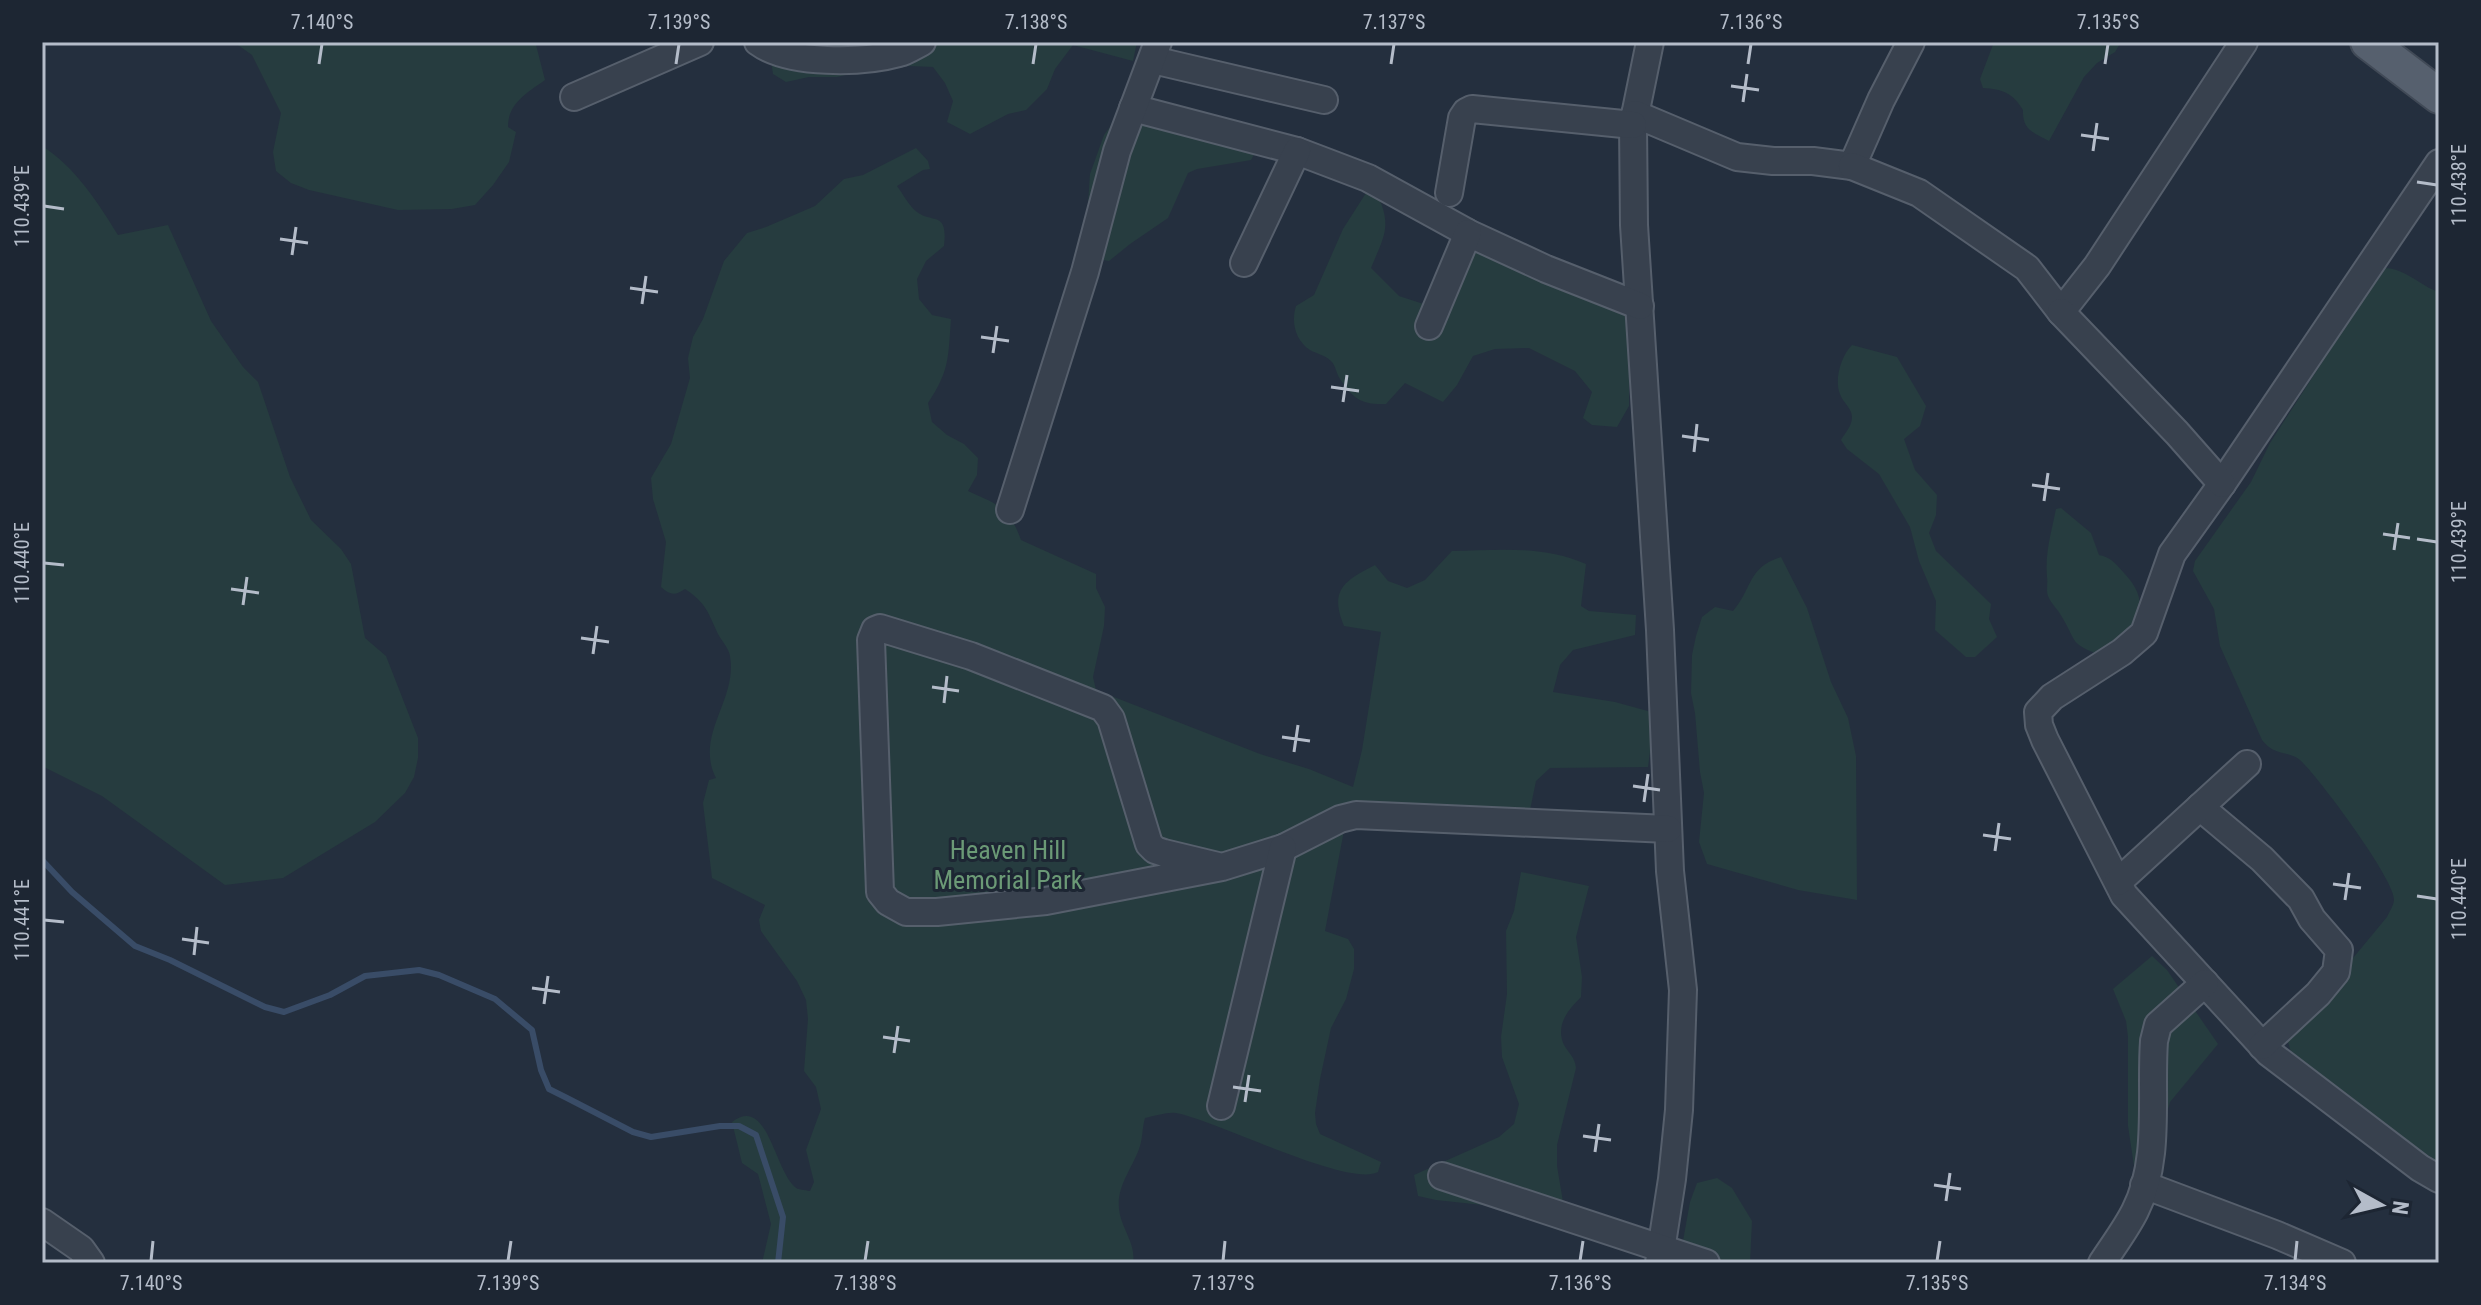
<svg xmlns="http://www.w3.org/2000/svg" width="2481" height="1305" font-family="'Roboto Condensed',sans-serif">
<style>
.green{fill:#263c3f}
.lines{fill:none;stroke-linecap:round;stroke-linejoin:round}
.stream{stroke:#394c67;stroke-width:6}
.minor-casing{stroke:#565f6c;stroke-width:30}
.major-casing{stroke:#414a57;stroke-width:38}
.minor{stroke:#38414e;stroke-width:26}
.major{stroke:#56606e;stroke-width:34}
.ticks{fill:none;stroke:#b4bcc9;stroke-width:3}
.labels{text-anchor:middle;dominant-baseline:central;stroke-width:6;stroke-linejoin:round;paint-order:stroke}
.park-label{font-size:26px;fill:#6b9a76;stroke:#1d2633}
.neatline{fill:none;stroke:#b4bcc9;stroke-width:3}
.ticks-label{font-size:20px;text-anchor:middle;fill:#b4bcc9}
</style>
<rect width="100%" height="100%" fill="#242f3e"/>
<g class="green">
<path d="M228 42H541L536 45 545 80C527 93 508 103 508 127L516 132 509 162 493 185 475 205 452 209 398 210 309 190 291 183 276 171 273 152 281 113 252 55 235 43Z"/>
<polygon points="768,42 1137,42 1133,61 1073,45 1055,69 1047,89 1026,110 1008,114 970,134 947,122 953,101 945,83 933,67 885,65 837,77 809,77 786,82 773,74"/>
<path d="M1994 42H2121L2115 52 2097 63 2084 77 2049 141C2034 133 2022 130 2023 110 2013 93 2002 89 1983 88L1980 79Z"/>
<polygon points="1121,112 1255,153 1251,160 1197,169 1188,173 1168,218 1130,244 1109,261 1081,256 1080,245 1088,204 1090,174 1104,135"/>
<path d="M42 146C75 167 97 201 118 235L168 225 211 321 243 367 258 382 290 477 311 520 341 549 351 564 365 638 386 656 418 738V758L414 777 405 793 375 822 283 878 225 885 102 796 42 766Z"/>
<path d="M916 148 928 161 930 169 923 170 897 186C903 194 909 206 917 212 933 224 948 210 944 246L926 261 917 279 919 299 932 315 951 319C948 357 950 370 928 403L932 422 947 435 964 444 978 458 977 475 968 491C999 505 1009 507 1021 540L1096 574V588L1105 607 1104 626 1093 677 1096 690 1260 754 1309 769 1353 787 1362 750 1381 632 1344 626C1329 590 1344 581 1375 565L1388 581 1407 588 1425 580 1452 551C1498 550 1543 545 1586 564L1581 606 1589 611 1636 615 1635 635 1573 650 1560 665 1553 692 1615 702 1655 713 1648 767 1550 768 1536 781 1529 815 1349 804 1325 931 1348 939 1354 949V969L1346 999 1331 1028 1320 1079 1315 1113 1316 1124 1320 1134 1381 1162 1378 1172C1348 1188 1216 1120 1176 1113 1167 1112 1155 1116 1145 1118 1142 1128 1143 1139 1139 1149 1131 1171 1114 1189 1120 1215 1124 1232 1136 1245 1133 1263H762L771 1224 758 1174 742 1163 732 1122C769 1093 775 1177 798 1189 798 1189 809 1191 810 1191L814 1182 806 1150 821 1109 816 1087 804 1071 808 1019 806 1000 797 981 761 931 759 920 765 905 712 878 703 803 709 780 716 778C694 735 738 700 730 656 729 649 722 641 718 634 708 612 706 603 685 589 675 596 670 595 661 587L666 542 653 499 651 478 671 444 690 378 688 358 693 337 703 319 724 261 747 233 766 227 815 206 844 179 863 175Z"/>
<path d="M1376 192C1393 226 1384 236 1371 268L1399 296 1439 309 1475 248 1509 267 1611 302 1637 315 1629 363V406L1617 427 1592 425 1583 418 1592 392 1575 371 1529 348 1495 349 1473 356 1457 385 1443 402 1405 383 1386 404C1362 405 1353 399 1340 379 1336 373 1336 367 1332 362 1326 355 1317 354 1310 350 1295 340 1291 322 1296 306L1314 295 1343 229 1366 193Z"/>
<path d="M2383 268C2404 267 2420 286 2439 292V1163L2293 1059 2288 1042 2291 1033 2387 917C2389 912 2394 905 2394 900 2396 881 2317 775 2300 760 2288 750 2275 757 2262 740L2220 646 2214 609 2193 571 2195 561 2251 482 2270 443Z"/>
<path d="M1852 345 1897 357 1926 406 1920 426 1904 439 1915 470 1937 495 1936 515 1929 533 1936 551 1991 604 1989 619 1997 637 1975 657H1966L1935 630 1936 601 1919 561 1910 527 1879 474 1847 449 1841 440C1845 433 1852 426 1852 417 1852 408 1843 403 1840 394 1834 380 1841 356 1852 345Z"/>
<path d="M2061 508 2091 533 2099 555C2111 557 2116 564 2124 573 2159 610 2129 631 2100 655 2069 643 2077 642 2062 617 2058 609 2051 604 2048 596 2046 590 2048 584 2047 577 2045 552 2051 534 2056 509Z"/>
<path d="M1781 557 1807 608 1831 682 1848 718 1856 756 1857 900 1798 890 1707 864 1699 842 1704 793 1700 772 1695 713 1691 693 1692 655 1696 636 1702 617 1715 607 1733 611C1753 588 1747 568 1781 557Z"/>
<path d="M1521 872 1589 886 1576 937 1582 977 1581 997C1568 1010 1555 1025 1564 1045 1569 1054 1575 1057 1576 1068L1557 1145V1166L1563 1202 1501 1207 1436 1200 1418 1196 1414 1175 1499 1137 1514 1124 1519 1104 1502 1057 1501 1037 1507 994 1506 931 1514 911Z"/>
<polygon points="2152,956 2167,970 2218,1044 2170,1102 2163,1126 2134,1166 2128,1126 2128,1037 2126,1021 2113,989"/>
<polygon points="1717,1178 1732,1188 1752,1221 1750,1263 1679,1263 1690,1202 1697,1183"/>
</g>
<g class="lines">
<polyline class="stream" points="42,860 72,892 135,946 170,960 265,1007 284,1012 330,995 365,976 419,970 439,975 495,999 532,1030 541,1070 549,1089 567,1098 633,1132 651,1137 720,1126 739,1126 756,1135 783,1217 778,1263"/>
<defs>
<g id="minor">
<path d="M758 42C789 65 863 63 899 53 907 51 914 46 922 42"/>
<polyline points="1650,42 1633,125 1634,225 1660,630 1670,871 1683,990 1679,1110 1672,1179 1659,1263"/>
<polyline points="1153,60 1324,100"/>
<polyline points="574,97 700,42"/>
<polyline points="1133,108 1297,151 1368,178 1468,233 1546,269 1640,306"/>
<polyline points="1635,114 1737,157 1773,161 1813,161 1852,166 1881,100 1911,42"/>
<polyline points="2439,163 2222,484 2172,554 2144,633 2122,652 2052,697 2038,712 2039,725 2045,740 2124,895 2269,1053 2420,1168 2439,1179"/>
<polyline points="1852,166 1919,193 2027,268 2061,312 2097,266 2244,42"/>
<polyline points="1449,193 1462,118 1466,112 1472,109 1633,125"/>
<polyline points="1244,263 1297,151"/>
<polyline points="2061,312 2177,433 2222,484"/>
<polyline points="1429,326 1468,233"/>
<polyline points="1010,510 1085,272 1117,151 1158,42"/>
<polyline points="2200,807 2262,859 2301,899 2312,919 2339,950 2336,972 2318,994 2262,1046"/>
<polyline points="1222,867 1164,853 1155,850 1149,844 1111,719 1103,708 971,656 880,628 875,630 871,640 880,892 888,902 906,912 937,912 1046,901 1222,867 1283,848 1340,819 1356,815 1668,829"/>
<polyline points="2118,882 2247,764"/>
<polyline points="1221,1106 1283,848"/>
<polyline points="1442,1176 1706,1263"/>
<polyline points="2144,1185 2277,1235 2342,1263"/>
<polyline points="42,1222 81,1249 91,1263"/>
<path d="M2102 1263C2113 1246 2126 1229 2135 1211 2161 1160 2150 1096 2154 1041L2158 1025 2205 983"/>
</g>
<polyline id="major" points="2368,42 2439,96"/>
</defs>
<use href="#minor" class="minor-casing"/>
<use href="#major" class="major-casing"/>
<use href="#minor" class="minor"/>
<use href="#major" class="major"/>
</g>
<path class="ticks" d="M319 64 322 44M676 64 679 44M1033 64 1036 44M1391 64 1394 44M1748 64 1751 44M2105 64 2108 44M1731 86 1759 90M1743 102 1747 74M2081 135 2109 139M2093 151 2097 123M2417 182 2437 185M44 206 64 209M280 239 308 243M292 255 296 227M630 288 658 292M642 304 646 276M981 337 1009 341M993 353 997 326M1331 387 1359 391M1343 402 1347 375M1682 436 1709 440M1694 452 1697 424M2032 485 2060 489M2044 501 2048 473M2383 534 2410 538M2417 539 2437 542M2394 550 2398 523M44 563 64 565M231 589 259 593M243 605 247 577M581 638 609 642M593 654 597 626M932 687 959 691M944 703 947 676M1282 737 1310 741M1294 752 1298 725M1633 786 1660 790M1644 802 1648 774M1983 835 2011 839M1995 851 1999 823M2333 884 2361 888M2417 896 2437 899M2345 900 2349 873M44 920 64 922M182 939 209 943M194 955 197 927M532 988 560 992M544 1004 548 976M883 1037 910 1041M894 1053 898 1026M1233 1087 1261 1091M1245 1102 1249 1075M1583 1136 1611 1140M1595 1152 1599 1124M1934 1185 1961 1189M1946 1201 1950 1173M151 1261 153 1241M508 1261 511 1241M865 1261 868 1241M1223 1261 1225 1241M1580 1261 1583 1241M1937 1261 1940 1241M2295 1261 2297 1241"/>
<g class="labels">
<g class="park-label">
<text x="1008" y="850">Heaven Hill<tspan x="1008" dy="30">Memorial Park</tspan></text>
</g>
</g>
<rect width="2481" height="1305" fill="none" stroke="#1d2633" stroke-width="88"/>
<g transform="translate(2381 1205) rotate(98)" stroke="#1d2633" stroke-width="6" paint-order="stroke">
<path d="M0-6L14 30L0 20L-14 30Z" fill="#b4bcc9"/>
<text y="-12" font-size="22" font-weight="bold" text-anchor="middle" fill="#b4bcc9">N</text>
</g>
<rect x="44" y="44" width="2393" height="1217" class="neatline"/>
<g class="ticks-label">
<text x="322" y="29">7.140°S</text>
<text x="679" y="29">7.139°S</text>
<text x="1036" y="29">7.138°S</text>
<text x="1394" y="29">7.137°S</text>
<text x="1751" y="29">7.136°S</text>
<text x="2108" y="29">7.135°S</text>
<text transform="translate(2459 185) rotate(-90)" y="7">110.438°E</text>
<text transform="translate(22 206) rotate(-90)" y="7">110.439°E</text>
<text transform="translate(2459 542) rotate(-90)" y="7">110.439°E</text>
<text transform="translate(22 563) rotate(-90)" y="7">110.440°E</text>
<text transform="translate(2459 899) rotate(-90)" y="7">110.440°E</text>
<text transform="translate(22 920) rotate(-90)" y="7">110.441°E</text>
<text x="151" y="1290">7.140°S</text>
<text x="508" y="1290">7.139°S</text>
<text x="865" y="1290">7.138°S</text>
<text x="1223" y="1290">7.137°S</text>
<text x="1580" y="1290">7.136°S</text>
<text x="1937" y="1290">7.135°S</text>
<text x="2295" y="1290">7.134°S</text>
</g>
</svg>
